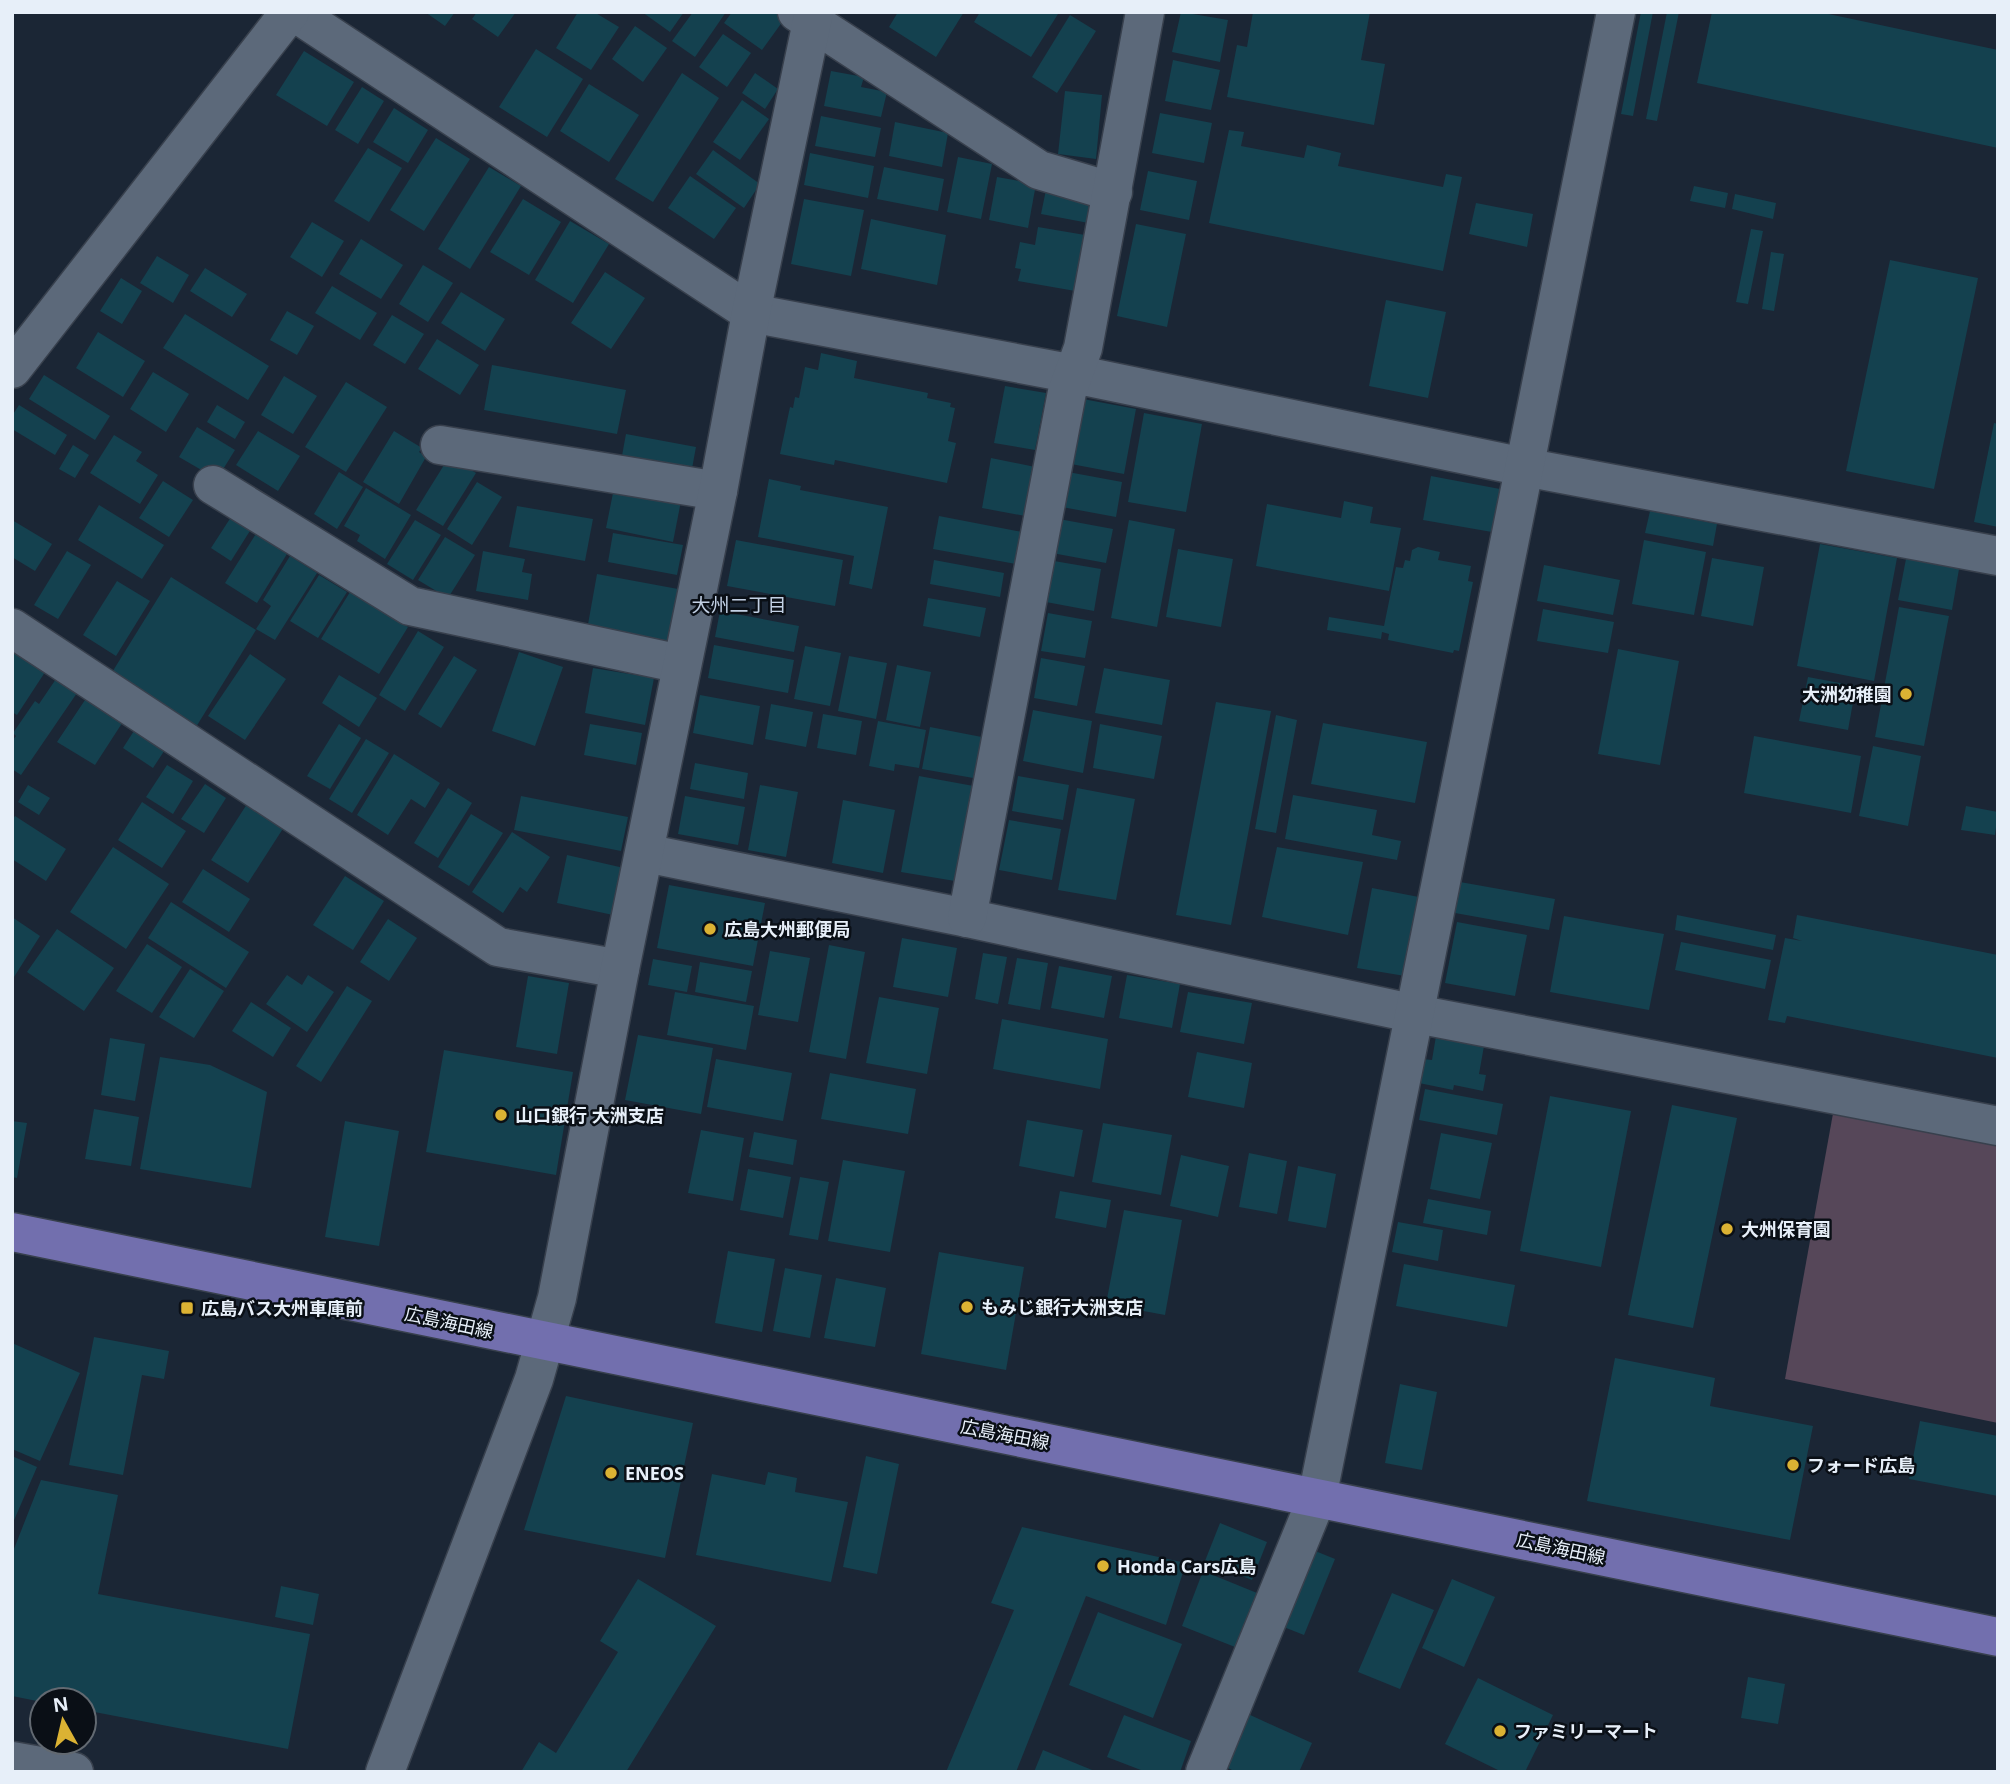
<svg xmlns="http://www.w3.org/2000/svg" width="2010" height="1784" font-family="'Open Sans','Noto Sans JP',sans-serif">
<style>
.green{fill:#564759}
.building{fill:#14414f}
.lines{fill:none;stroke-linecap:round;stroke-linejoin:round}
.minor-casing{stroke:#38404d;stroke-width:41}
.major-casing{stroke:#38404d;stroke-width:41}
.minor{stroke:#5c697a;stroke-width:38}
.major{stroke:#726fae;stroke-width:38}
.poi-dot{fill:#dbb233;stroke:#0a0f16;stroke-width:2.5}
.labels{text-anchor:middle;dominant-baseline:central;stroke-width:5;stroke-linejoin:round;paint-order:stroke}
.poi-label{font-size:18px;font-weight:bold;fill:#e7eff9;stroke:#0a0f16;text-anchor:start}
.street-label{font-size:18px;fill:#e7eff9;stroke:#0a0f16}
.neighbourhood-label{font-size:19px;fill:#c2d0e4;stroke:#0a0f16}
</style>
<rect width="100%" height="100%" fill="#1b2635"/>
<polygon class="green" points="1834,1108 1998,1142 1998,1423 1785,1379"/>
<g class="building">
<polygon points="425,12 455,12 445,26"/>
<polygon points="477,12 516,12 498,37 472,19"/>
<polygon points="578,12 594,12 619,27 591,70 556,48"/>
<polygon points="642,12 684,12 670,32"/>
<polygon points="693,12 726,12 695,57 672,41"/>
<polygon points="732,12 785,12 788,14 762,50 724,23"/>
<polygon points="898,12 964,12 936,57 889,27"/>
<polygon points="980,12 1055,12 1058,14 1031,57 974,22"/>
<polygon points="1181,12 1228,20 1220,62 1172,52"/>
<polygon points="1253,12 1370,12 1361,60 1385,64 1374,125 1227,97 1237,45 1247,47"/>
<polygon points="1641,12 1653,12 1633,116 1621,114"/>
<polygon points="1667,12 1679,12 1657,121 1646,119"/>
<polygon points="1712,12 1819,12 1998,50 1998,148 1697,83"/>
<polygon points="1070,15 1096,31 1057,93 1032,77"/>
<polygon points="635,26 667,48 643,82 612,59"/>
<polygon points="723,34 751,53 727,87 699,67"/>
<polygon points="536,49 583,79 547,137 499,107"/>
<polygon points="304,51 354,82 327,126 276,95"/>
<polygon points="1173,60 1220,70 1211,110 1165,101"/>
<polygon points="831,71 864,77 861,87 887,92 881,117 824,106"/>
<polygon points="682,73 719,98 653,202 615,179"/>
<polygon points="755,73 778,89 765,109 742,93"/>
<polygon points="589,84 639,115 609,162 560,131"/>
<polygon points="362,87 384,101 358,144 335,130"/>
<polygon points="1065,91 1102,95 1096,159 1058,154"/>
<polygon points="742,100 769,119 740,160 713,142"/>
<polygon points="394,108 428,130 408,163 373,142"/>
<polygon points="1160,113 1212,123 1204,163 1152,153"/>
<polygon points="821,116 881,128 875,157 815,146"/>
<polygon points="895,122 948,133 942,167 889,156"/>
<polygon points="1229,130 1244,132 1241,146 1304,158 1307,145 1341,153 1338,166 1443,187 1446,174 1462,177 1443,271 1209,223"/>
<polygon points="436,138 470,159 424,231 390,210"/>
<polygon points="368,148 402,168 369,222 334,201"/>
<polygon points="713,150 760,184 744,208 696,174"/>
<polygon points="810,153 874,166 868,198 804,185"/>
<polygon points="958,157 992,164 981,219 947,212"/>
<polygon points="489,167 521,186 470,269 438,249"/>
<polygon points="884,167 944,179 938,211 877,199"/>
<polygon points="1148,171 1197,181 1189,220 1140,210"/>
<polygon points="690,176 736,208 714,239 668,208"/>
<polygon points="997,177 1036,184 1028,228 989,220"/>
<polygon points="1047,185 1099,195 1094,224 1041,214"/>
<polygon points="1694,186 1728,193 1725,208 1690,201"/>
<polygon points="1735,194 1776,203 1773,219 1732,209"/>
<polygon points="523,199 561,222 529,275 490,252"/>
<polygon points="804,199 864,210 851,276 791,264"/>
<polygon points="1476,203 1533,214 1527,247 1469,234"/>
<polygon points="871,219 946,235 937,285 861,269"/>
<polygon points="570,221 609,244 573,303 535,280"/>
<polygon points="312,222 344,241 322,277 290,257"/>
<polygon points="1136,224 1186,234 1167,327 1117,316"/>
<polygon points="1038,227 1091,236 1081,292 1018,281 1021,269 1015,268 1020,242 1035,245"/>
<polygon points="1751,229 1763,231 1748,304 1736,302"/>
<polygon points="361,239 403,265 381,299 339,274"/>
<polygon points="1771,252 1784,254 1774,311 1762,309"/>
<polygon points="157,256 189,275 173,303 140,283"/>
<polygon points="1890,260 1978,278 1934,489 1846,471"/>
<polygon points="423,265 453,283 428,322 399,304"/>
<polygon points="205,268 247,294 232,317 190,291"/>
<polygon points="605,272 645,298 611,349 571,323"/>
<polygon points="121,278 142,291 122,324 100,311"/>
<polygon points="332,286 377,313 360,340 315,313"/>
<polygon points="461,292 505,319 485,351 441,323"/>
<polygon points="1386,300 1446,312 1428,398 1369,386"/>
<polygon points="287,311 314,326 297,355 270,340"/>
<polygon points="185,314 269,366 248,400 163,348"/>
<polygon points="392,315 424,334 405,364 373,345"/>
<polygon points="98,332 145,361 123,397 76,368"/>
<polygon points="437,339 479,365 460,395 418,369"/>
<polygon points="821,353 857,361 854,378 928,393 927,398 951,403 950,407 955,408 948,441 956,443 947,483 835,460 834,465 780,454 790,407 793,408 795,397 799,398 805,367 818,370"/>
<polygon points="492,365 626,390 617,434 484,410"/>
<polygon points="153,372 189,394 166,432 130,409"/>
<polygon points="44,375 110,416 95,440 29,399"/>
<polygon points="284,376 317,396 293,434 261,415"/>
<polygon points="346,382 387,407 346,472 305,447"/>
<polygon points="1005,386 1046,393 1035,450 994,443"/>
<polygon points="1083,399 1136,409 1124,474 1071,464"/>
<polygon points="19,405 67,435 55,455 12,429 12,416"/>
<polygon points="217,405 245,422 235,439 207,422"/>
<polygon points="1144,413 1202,424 1186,512 1128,502"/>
<polygon points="1994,423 1998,424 1998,527 1974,522"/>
<polygon points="197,427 235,450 217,479 179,457"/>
<polygon points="258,431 300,456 278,491 236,465"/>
<polygon points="394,431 422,448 419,452 426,457 399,504 363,482"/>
<polygon points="626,434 696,447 691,474 621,461"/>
<polygon points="114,435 142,452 136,461 158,475 140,504 90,473"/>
<polygon points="73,445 89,455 75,478 59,469"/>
<polygon points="449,457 476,473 443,526 416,510"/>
<polygon points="991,458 1045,469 1036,518 982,508"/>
<polygon points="339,472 363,487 337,529 314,514"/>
<polygon points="1068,472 1122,482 1116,517 1062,507"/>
<polygon points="1431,476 1500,489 1492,532 1423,520"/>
<polygon points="769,479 801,486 800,490 888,507 872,589 849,584 854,556 758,537"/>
<polygon points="163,481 193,500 169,537 139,518"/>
<polygon points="477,482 502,497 472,545 447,529"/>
<polygon points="366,488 411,515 385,559 357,541 360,535 344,526"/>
<polygon points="614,488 681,501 673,542 606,528"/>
<polygon points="1344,501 1373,507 1370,523 1401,528 1389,591 1256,566 1267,504 1341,518"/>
<polygon points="99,505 164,545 142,579 78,540"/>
<polygon points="517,506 593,519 585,561 509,547"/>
<polygon points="1650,511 1717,524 1713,546 1645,533"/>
<polygon points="233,514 253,526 231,561 211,548"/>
<polygon points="939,516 1022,532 1016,564 933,549"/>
<polygon points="1059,519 1113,529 1106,563 1052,553"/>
<polygon points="12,520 52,544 35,571 12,557"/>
<polygon points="415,520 441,535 413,580 387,564"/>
<polygon points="1129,520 1175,529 1157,627 1111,618"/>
<polygon points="259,529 290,549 257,603 225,583"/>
<polygon points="613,533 683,545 677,575 608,562"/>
<polygon points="445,537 475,555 448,598 418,580"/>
<polygon points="736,540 843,560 835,606 727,586"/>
<polygon points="1644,540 1706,552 1694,615 1632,604"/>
<polygon points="1820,544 1897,558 1874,681 1797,666"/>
<polygon points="1418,547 1440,552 1438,560 1471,566 1468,581 1473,582 1459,651 1454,650 1453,653 1388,640 1389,634 1382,632 1381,639 1327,630 1329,617 1384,626 1396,567 1403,568 1405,560 1410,561 1412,550"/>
<polygon points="1178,549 1233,559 1221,627 1166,617"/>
<polygon points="67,551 91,565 58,619 34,605"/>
<polygon points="483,551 525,559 522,572 532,574 528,600 476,591"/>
<polygon points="290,556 317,573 275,640 256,629 271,606 263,600"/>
<polygon points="1712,558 1764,567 1753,626 1701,616"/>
<polygon points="1906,559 1959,569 1952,610 1898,600"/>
<polygon points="934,560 1004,573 1000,597 930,584"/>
<polygon points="1054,561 1101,569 1094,611 1046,602"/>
<polygon points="1544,565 1620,580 1613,615 1537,601"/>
<polygon points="597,574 678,589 668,645 587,630"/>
<polygon points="319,575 347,592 318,638 290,621"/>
<polygon points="171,577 256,630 196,727 111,674"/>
<polygon points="117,581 150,601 116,656 83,635"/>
<polygon points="350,592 408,627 379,674 321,639"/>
<polygon points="928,598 986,608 980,637 923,626"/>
<polygon points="1899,607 1949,616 1924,746 1875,737"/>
<polygon points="1543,609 1614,622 1608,653 1537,641"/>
<polygon points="720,611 799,626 794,652 715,637"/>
<polygon points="1048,613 1092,621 1085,658 1041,651"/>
<polygon points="418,631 444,647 405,711 379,695"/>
<polygon points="714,645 794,660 788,693 708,678"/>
<polygon points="16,646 49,666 17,715 12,712 12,651"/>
<polygon points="805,646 841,653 830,706 794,699"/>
<polygon points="1618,649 1679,661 1660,765 1598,754"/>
<polygon points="519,652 563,667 535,746 492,731"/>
<polygon points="250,654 286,679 245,740 208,716"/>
<polygon points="454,656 477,670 441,728 418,714"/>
<polygon points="849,656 887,663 876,719 838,711"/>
<polygon points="1041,658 1085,666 1077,706 1034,698"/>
<polygon points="897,665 931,672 920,727 886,720"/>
<polygon points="593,668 654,678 645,725 585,713"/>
<polygon points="1104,668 1170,680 1162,725 1095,713"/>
<polygon points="339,675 377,698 359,727 322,703"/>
<polygon points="1808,677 1856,686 1848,730 1799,721"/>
<polygon points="56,679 77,693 21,775 12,769 12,741 16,736 13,733 35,701 39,704"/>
<polygon points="91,691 128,714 95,765 57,742"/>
<polygon points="700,695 760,706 753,745 693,733"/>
<polygon points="1216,702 1271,711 1231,925 1176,915"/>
<polygon points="771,704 813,712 806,747 765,739"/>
<polygon points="1033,710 1092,721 1083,773 1023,761"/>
<polygon points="823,714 862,721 856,755 817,748"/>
<polygon points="1276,715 1297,720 1276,833 1255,829"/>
<polygon points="878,721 926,730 919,768 895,764 894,771 869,766"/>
<polygon points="139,723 170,742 153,768 123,748"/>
<polygon points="1323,723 1427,742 1415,803 1311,784"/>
<polygon points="339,724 361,738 330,789 307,776"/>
<polygon points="590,724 642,733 636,765 584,755"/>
<polygon points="1100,724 1162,736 1154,779 1093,768"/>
<polygon points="930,727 987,738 979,779 922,769"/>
<polygon points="1754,736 1861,756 1851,813 1744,793"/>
<polygon points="366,739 389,753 352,813 329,799"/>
<polygon points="1873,746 1921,756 1908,826 1859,816"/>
<polygon points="394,754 440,783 425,808 411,799 388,835 357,815"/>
<polygon points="695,763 748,773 744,799 690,789"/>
<polygon points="167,765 193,781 173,814 146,797"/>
<polygon points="919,776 979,787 961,882 901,872"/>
<polygon points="1018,776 1069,785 1063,820 1012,811"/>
<polygon points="205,784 226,798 204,833 181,819"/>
<polygon points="28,785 50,798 39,815 18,802"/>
<polygon points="760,785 798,792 786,857 748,850"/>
<polygon points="448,788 472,803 438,858 414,843"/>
<polygon points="1077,788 1135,799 1116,900 1058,890"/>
<polygon points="1293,795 1377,810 1372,835 1401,841 1397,860 1285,839"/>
<polygon points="521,796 628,817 621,851 514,830"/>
<polygon points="685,796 745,807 738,845 678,834"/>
<polygon points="843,800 895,810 883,873 832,863"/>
<polygon points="142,802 186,831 162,868 118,840"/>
<polygon points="247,804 284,827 248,883 211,860"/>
<polygon points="1966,806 1998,812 1995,835 1961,830"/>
<polygon points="471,814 503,833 469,886 438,867"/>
<polygon points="15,816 66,849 46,881 12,859 12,820"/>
<polygon points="1009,820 1061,829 1052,880 999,870"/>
<polygon points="512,832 550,857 527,892 520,887 503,913 472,892"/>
<polygon points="113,847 169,884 126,949 70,912"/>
<polygon points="1277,847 1363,862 1348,935 1262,917"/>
<polygon points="567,855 624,868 613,915 557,903"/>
<polygon points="203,869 250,899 229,932 182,902"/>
<polygon points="345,876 384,901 353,950 313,925"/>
<polygon points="1460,882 1555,899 1549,930 1455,913"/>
<polygon points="669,885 765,903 753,966 657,948"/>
<polygon points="1372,888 1419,897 1405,976 1357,968"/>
<polygon points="171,902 249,952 226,988 148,938"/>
<polygon points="1677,915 1776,935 1773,950 1675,930"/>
<polygon points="1797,915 1998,955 1998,1058 1787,1016 1785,1023 1768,1020 1785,938 1802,941 1793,938"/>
<polygon points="1564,916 1664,934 1649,1010 1550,992"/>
<polygon points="12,917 40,936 14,977 12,975"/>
<polygon points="388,919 417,938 389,981 360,962"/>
<polygon points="1457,922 1527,935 1515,996 1445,983"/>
<polygon points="57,929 114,968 84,1011 27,972"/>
<polygon points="902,938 957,948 948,997 893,987"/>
<polygon points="1681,942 1771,960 1765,989 1675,970"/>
<polygon points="147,944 182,967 152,1013 116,991"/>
<polygon points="829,945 865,952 846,1059 809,1052"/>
<polygon points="770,951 810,958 798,1022 758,1015"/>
<polygon points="983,953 1007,957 998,1004 975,999"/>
<polygon points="1017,958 1048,963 1040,1010 1008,1004"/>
<polygon points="653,959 692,966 687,992 648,985"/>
<polygon points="700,962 752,971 746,1002 695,992"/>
<polygon points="1059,966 1112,976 1104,1018 1051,1008"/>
<polygon points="190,969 224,991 194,1038 159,1017"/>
<polygon points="287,975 302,985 308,975 334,992 307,1032 266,1004"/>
<polygon points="1127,975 1180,984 1172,1028 1119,1018"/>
<polygon points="528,976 569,983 557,1054 516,1047"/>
<polygon points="347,986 372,1001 321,1082 296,1066"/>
<polygon points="675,992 754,1006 746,1050 667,1035"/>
<polygon points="1188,992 1252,1003 1244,1044 1180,1032"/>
<polygon points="879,997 939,1008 927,1074 866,1063"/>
<polygon points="251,1002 291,1028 273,1057 232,1031"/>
<polygon points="1002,1019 1108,1039 1100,1089 993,1069"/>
<polygon points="638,1035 713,1048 701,1114 625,1100"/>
<polygon points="1436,1036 1484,1046 1479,1074 1486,1075 1483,1091 1454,1085 1453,1090 1419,1083 1423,1059 1432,1060"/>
<polygon points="110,1038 145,1044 135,1101 101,1095"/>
<polygon points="444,1050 573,1072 556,1175 426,1152"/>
<polygon points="1197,1052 1252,1063 1244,1108 1188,1097"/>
<polygon points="160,1057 210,1065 267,1092 251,1188 140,1169"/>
<polygon points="716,1059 792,1073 783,1121 707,1107"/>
<polygon points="830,1073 916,1089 908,1134 821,1119"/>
<polygon points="1425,1089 1503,1104 1497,1135 1419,1120"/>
<polygon points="1550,1096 1631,1111 1601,1267 1520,1251"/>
<polygon points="1672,1105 1737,1118 1693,1328 1628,1315"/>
<polygon points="94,1109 139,1117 131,1166 85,1159"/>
<polygon points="1027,1120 1083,1130 1074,1177 1019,1166"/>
<polygon points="12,1121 27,1123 17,1178 12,1177"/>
<polygon points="345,1121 399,1131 379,1246 325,1237"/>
<polygon points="1103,1123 1172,1135 1161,1195 1092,1182"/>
<polygon points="701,1130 744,1138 733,1201 688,1193"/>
<polygon points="754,1132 797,1140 793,1165 749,1157"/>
<polygon points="1441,1133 1492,1143 1480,1199 1430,1189"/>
<polygon points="1249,1153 1287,1161 1277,1214 1239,1207"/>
<polygon points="1181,1155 1229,1166 1218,1217 1170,1206"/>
<polygon points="843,1160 905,1171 890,1252 828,1241"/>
<polygon points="1298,1166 1336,1174 1326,1228 1288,1221"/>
<polygon points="748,1169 791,1177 783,1218 740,1210"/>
<polygon points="800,1177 829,1182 818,1240 789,1235"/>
<polygon points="1060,1191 1111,1200 1106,1228 1055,1218"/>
<polygon points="1428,1199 1491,1211 1487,1235 1423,1223"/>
<polygon points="1124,1210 1182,1220 1165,1315 1106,1304"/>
<polygon points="1398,1222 1443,1230 1438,1261 1392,1252"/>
<polygon points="728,1251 775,1259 762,1332 715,1323"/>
<polygon points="939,1252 1024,1267 1006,1370 921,1354"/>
<polygon points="1404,1264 1515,1285 1507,1327 1396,1306"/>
<polygon points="785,1268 822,1275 810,1338 773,1331"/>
<polygon points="836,1278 886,1288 875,1347 824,1338"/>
<polygon points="94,1337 169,1351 164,1379 142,1375 123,1475 69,1465"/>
<polygon points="12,1343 80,1373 40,1461 12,1449"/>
<polygon points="1615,1358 1715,1378 1710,1406 1813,1426 1790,1540 1587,1501"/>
<polygon points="1400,1384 1437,1392 1422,1470 1385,1463"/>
<polygon points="566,1396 693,1423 665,1558 524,1530"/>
<polygon points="1920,1421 1998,1436 1998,1496 1909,1479"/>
<polygon points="12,1456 37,1467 12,1525"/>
<polygon points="866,1456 899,1464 877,1574 843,1567"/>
<polygon points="768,1472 797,1478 795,1492 848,1502 831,1582 696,1555 712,1474 765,1485"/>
<polygon points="41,1480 118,1495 98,1594 310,1634 288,1749 84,1710 84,1700 42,1702 12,1696 12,1554"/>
<polygon points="1220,1523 1267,1542 1252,1580 1205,1561"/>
<polygon points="1022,1527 1186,1563 1166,1625 1086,1596 1016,1772 946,1772 1014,1610 991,1603"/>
<polygon points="1303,1546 1335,1559 1304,1635 1271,1622"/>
<polygon points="1203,1571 1257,1593 1235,1647 1182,1626"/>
<polygon points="638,1579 716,1626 626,1772 521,1772 539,1742 556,1753 618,1652 600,1641"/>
<polygon points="1452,1579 1495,1597 1464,1667 1422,1648"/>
<polygon points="281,1586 319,1594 313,1625 275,1617"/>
<polygon points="1392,1593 1434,1610 1400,1689 1358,1672"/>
<polygon points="1098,1612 1182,1644 1153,1718 1069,1685"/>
<polygon points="1748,1677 1785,1684 1778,1724 1741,1718"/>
<polygon points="1478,1678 1553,1715 1525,1772 1502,1772 1445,1744"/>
<polygon points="1248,1714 1312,1743 1299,1772 1236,1772 1224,1766"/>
<polygon points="1124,1715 1191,1741 1180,1772 1146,1772 1107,1757"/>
<polygon points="1043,1750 1097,1772 1034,1772"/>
</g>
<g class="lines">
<defs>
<g id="minor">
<polyline points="294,12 751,313 1074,374 1524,467 1998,556"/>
<polyline points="797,12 1039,170 1113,192"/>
<polyline points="12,369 290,12"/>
<polyline points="440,445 718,491"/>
<polyline points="213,485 410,606 681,664"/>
<polyline points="12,628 498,947 620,969"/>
<polyline points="645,853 967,918 1416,1014 1998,1126"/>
<polyline points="967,918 1067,392 1083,348 1145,12"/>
<polyline points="12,1761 74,1772"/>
<polyline points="385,1772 534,1379 557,1298 620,969 718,491 751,313 814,12"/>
<polyline points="1205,1772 1317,1498 1616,12"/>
</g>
<polyline id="major" points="12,1232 1998,1637"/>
</defs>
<use href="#minor" class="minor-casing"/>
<use href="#major" class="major-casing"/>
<use href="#minor" class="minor"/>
<use href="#major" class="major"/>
</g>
<g class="poi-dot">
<circle cx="1906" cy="694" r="7"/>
<circle cx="710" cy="929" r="7"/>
<circle cx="501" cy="1115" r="7"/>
<circle cx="1727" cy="1229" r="7"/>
<circle cx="967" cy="1307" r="7"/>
<rect x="180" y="1301" width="14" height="14" rx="3.5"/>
<circle cx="1793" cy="1465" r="7"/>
<circle cx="611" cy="1473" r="7"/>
<circle cx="1103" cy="1566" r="7"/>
<circle cx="1500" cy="1731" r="7"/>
</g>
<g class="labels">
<g class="poi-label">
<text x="1892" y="694" text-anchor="end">大洲幼稚園</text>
<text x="724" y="929">広島大州郵便局</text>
<text x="515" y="1115">山口銀行 大洲支店</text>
<text x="1741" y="1229">大州保育園</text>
<text x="981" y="1307">もみじ銀行大洲支店</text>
<text x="201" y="1308">広島バス大州車庫前</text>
<text x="1807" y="1465">フォード広島</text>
<text x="625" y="1473">ENEOS</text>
<text x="1117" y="1566">Honda Cars広島</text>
<text x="1514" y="1731">ファミリーマート</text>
</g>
<g class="street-label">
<text transform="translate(449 1322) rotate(12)">広島海田線</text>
<text transform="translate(1005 1434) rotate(11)">広島海田線</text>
<text transform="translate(1561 1548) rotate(12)">広島海田線</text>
</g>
<g class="neighbourhood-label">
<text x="739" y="605">大州二丁目</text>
</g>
</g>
<rect width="2010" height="1784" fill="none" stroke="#e7eff9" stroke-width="28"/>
<g transform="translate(63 1721) rotate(352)"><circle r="33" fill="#0a0f16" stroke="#626971" stroke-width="2"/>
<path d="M0-5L12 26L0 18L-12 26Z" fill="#dbb233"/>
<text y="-10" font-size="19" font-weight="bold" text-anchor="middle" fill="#e7eff9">N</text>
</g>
</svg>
